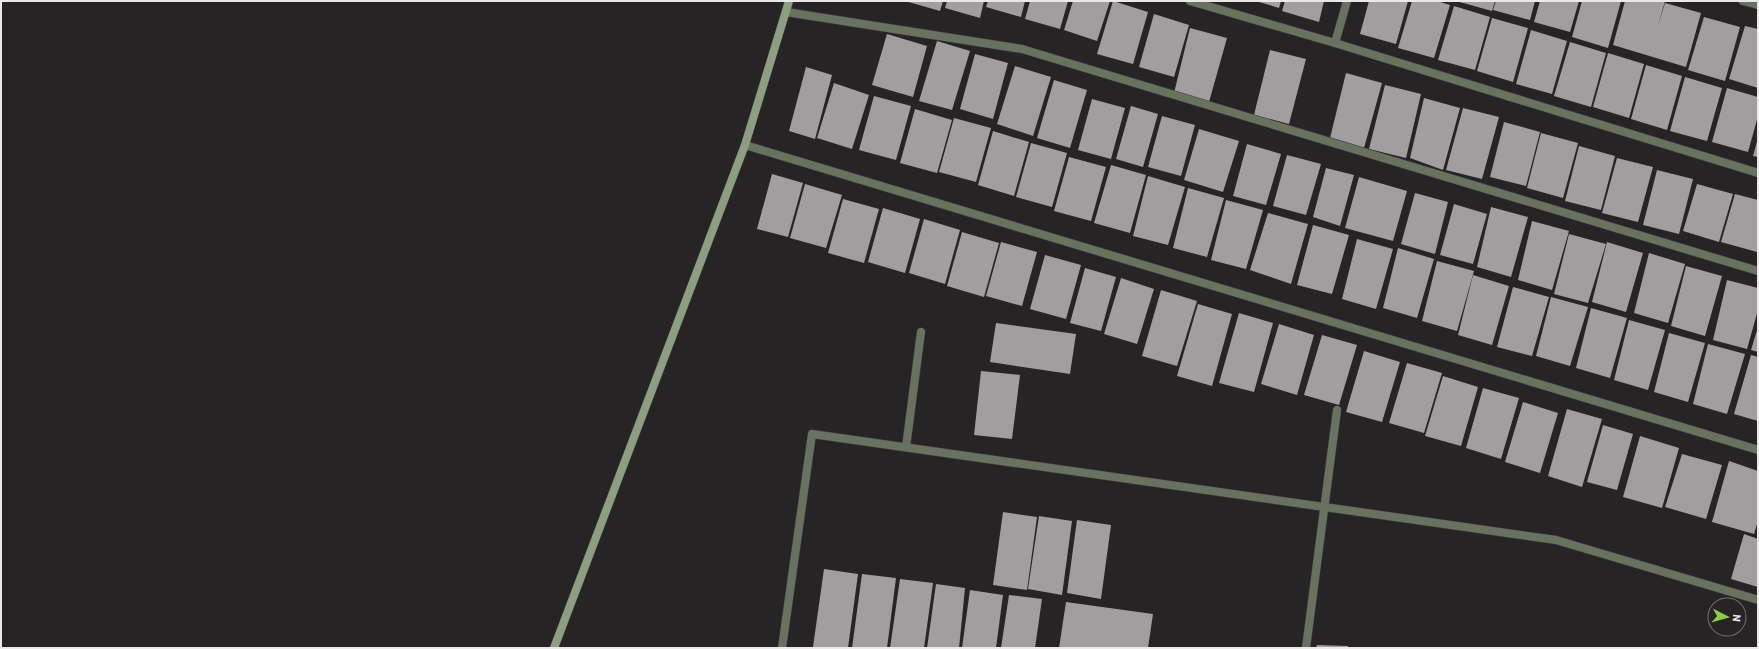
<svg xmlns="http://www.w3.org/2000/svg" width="1759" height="649" font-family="Barlow,sans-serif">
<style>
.building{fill:#a29ea0}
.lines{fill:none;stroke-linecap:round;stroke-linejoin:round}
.street-casing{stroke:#423f40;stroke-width:9}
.secondary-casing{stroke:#423f40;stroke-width:9}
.street{stroke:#67725f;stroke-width:8}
.secondary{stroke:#8c9f7f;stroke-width:8}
</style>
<rect width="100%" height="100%" fill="#272425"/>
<g class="building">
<polygon points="905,1 943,1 940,11"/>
<polygon points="947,1 984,1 980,18 945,8"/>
<polygon points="988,1 1025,1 1021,17 986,7"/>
<polygon points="1030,1 1068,1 1060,29 1025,19"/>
<polygon points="1073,1 1110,1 1097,41 1064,30"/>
<polygon points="1113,1 1148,12 1133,64 1097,54"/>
<polygon points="1256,1 1281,1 1279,8"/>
<polygon points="1285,1 1324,1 1319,22 1282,11"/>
<polygon points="1369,1 1408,1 1396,44 1360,34"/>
<polygon points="1412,1 1437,1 1450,5 1434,58 1398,48"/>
<polygon points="1456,1 1495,1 1492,11"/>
<polygon points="1496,1 1535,1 1530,20 1493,10"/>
<polygon points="1540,1 1579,1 1570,32 1534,22"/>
<polygon points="1582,1 1621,1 1608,48 1572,37"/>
<polygon points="1625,1 1665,1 1657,29 1665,3 1701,13 1686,67 1613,45"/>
<polygon points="1454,6 1490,17 1475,70 1438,60"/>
<polygon points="1154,14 1189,25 1174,77 1139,67"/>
<polygon points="1704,17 1740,27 1725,81 1688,70"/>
<polygon points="1492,18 1528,28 1513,82 1477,71"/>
<polygon points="1745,26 1758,29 1758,88 1729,79"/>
<polygon points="1190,28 1227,38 1209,102 1174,93"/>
<polygon points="1531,30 1567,41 1552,94 1516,84"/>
<polygon points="887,34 927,46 913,97 872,85"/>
<polygon points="937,41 970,51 952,110 919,101"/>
<polygon points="1570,42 1606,53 1591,107 1554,96"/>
<polygon points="1270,50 1306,59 1289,124 1254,115"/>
<polygon points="1608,53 1644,64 1629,118 1593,107"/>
<polygon points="975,54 1008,63 993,119 960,109"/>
<polygon points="1646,65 1682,76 1667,130 1631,119"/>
<polygon points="1015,66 1051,77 1033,136 997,124"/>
<polygon points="806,67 832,75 815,139 789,131"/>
<polygon points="1346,73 1382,83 1364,148 1330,138"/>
<polygon points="1685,77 1722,88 1707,141 1670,131"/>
<polygon points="1054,80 1087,90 1070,148 1037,138"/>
<polygon points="834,83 869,95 852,149 817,138"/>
<polygon points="1385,85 1421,94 1406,158 1369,149"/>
<polygon points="1727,88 1758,97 1758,116 1748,152 1712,142"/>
<polygon points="874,96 911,106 896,160 859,150"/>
<polygon points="1424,98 1460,108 1443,170 1410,158"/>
<polygon points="1092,99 1125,108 1111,159 1078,150"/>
<polygon points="1131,106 1158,114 1143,167 1116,159"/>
<polygon points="1463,108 1499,117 1482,179 1446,170"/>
<polygon points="915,109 952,120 937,173 900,163"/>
<polygon points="1162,116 1195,125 1181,176 1148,167"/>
<polygon points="954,118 991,128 976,182 939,172"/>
<polygon points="1504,122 1540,132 1526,186 1490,177"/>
<polygon points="1199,129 1239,141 1223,192 1184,180"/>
<polygon points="993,131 1029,142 1014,196 978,185"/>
<polygon points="1541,133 1578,143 1563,198 1527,188"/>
<polygon points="1758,138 1758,157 1753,156"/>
<polygon points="1031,143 1067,153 1052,207 1016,197"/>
<polygon points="1247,144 1281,154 1266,205 1233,196"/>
<polygon points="1579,146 1615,156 1601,210 1565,201"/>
<polygon points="1287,155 1321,164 1306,215 1273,206"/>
<polygon points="1069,157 1106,167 1091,221 1054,211"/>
<polygon points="1617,158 1653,167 1638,222 1602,213"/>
<polygon points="1111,165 1146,175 1130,233 1094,223"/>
<polygon points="1326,168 1354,175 1340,226 1313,217"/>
<polygon points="1657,170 1693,179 1679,234 1643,225"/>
<polygon points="772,174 803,183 788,237 757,229"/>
<polygon points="1148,176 1185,187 1168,245 1133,236"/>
<polygon points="1359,177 1407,191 1393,241 1345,228"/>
<polygon points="805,184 842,195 826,248 790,238"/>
<polygon points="1697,184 1733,194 1719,242 1683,231"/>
<polygon points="1188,188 1224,198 1207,257 1173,248"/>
<polygon points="1415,193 1448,202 1435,254 1401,244"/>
<polygon points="1735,194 1758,200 1757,252 1721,242"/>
<polygon points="843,199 879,209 864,263 828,253"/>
<polygon points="1226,200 1263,210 1246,269 1211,260"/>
<polygon points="1454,204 1487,214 1473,264 1440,255"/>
<polygon points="1491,207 1528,217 1511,277 1477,267"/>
<polygon points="883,208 920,219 905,273 868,262"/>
<polygon points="1268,213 1308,224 1291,284 1250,270"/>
<polygon points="924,219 960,230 945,284 909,273"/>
<polygon points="1532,221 1569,231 1552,290 1518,280"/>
<polygon points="1313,225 1349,235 1332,294 1297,285"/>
<polygon points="962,232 999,243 984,297 947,286"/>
<polygon points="1569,234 1606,244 1588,303 1554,294"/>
<polygon points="1357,239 1393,249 1376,309 1342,299"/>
<polygon points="1001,242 1037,252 1022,306 986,296"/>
<polygon points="1607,242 1643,253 1626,312 1592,302"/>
<polygon points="1398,248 1434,259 1417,318 1383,308"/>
<polygon points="1649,253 1685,264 1668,323 1634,313"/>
<polygon points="1045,255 1081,265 1066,319 1030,309"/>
<polygon points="1437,261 1474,271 1457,331 1422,321"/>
<polygon points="1686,266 1722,276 1705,336 1671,326"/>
<polygon points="1085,268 1116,277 1101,331 1070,323"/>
<polygon points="1473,275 1509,286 1492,345 1458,335"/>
<polygon points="1121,278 1154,289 1137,344 1104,334"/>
<polygon points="1727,280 1758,288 1758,310 1747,349 1713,340"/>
<polygon points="1513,287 1549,297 1532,356 1497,347"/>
<polygon points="1161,290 1197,301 1177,366 1142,356"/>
<polygon points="1551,297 1588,307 1570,366 1536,356"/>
<polygon points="1198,304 1232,314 1212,386 1177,376"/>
<polygon points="1591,308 1627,318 1610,378 1576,368"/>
<polygon points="1239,313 1273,323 1254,392 1219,383"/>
<polygon points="1629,320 1665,330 1648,390 1614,380"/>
<polygon points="996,323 1076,334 1070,374 990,362"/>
<polygon points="1279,324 1314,335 1297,395 1261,384"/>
<polygon points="1758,327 1758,352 1751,350"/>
<polygon points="1669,333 1705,343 1688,402 1654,392"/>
<polygon points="1322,335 1357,345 1339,405 1304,395"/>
<polygon points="1708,344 1745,354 1727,414 1693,404"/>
<polygon points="1364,351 1400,362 1382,422 1346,412"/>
<polygon points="1751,355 1758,357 1758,421 1734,414"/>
<polygon points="1407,363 1442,373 1424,433 1389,423"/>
<polygon points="981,371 1020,375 1012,439 974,435"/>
<polygon points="1443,376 1478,387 1461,446 1425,436"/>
<polygon points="1483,388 1519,398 1501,459 1466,448"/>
<polygon points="1523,402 1558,413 1540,473 1505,462"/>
<polygon points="1567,409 1602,419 1582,487 1548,476"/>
<polygon points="1603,425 1633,434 1617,490 1587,482"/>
<polygon points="1640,436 1679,448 1662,508 1623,497"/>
<polygon points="1682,454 1722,465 1706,519 1665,507"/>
<polygon points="1729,461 1758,471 1758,521 1754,534 1712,522"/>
<polygon points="1003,512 1037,517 1027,590 993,585"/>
<polygon points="1039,516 1072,521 1062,595 1028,589"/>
<polygon points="1077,520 1111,525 1101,599 1067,593"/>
<polygon points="1744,534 1758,539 1758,587 1731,579"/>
<polygon points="824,569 858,574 848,648 813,647"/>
<polygon points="862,574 896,578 887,648 852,648"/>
<polygon points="900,579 933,583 924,648 890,648"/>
<polygon points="936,584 965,588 959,648 927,648"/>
<polygon points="970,590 1003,595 996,648 962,648"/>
<polygon points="1009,595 1042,599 1035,648 1001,648"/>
<polygon points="1066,602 1153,614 1148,648 1059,648"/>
<polygon points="1317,645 1348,646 1348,648 1316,648"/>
</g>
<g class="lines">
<defs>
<g id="street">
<polyline points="1190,1 1335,43 1758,173"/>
<polyline points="1743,1 1758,5"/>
<polyline points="786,12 1022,49 1758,271"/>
<polyline points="1335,43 1347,1"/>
<polyline points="745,145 1758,450"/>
<polyline points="906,447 921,332"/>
<polyline points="782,648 812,434 1556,540 1758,600"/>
<polyline points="1306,648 1337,410"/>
</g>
<polyline id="secondary" points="554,648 745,145 789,1"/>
</defs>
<use href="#street" class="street-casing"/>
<use href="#secondary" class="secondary-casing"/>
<use href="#street" class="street"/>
<use href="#secondary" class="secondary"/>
</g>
<rect width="1759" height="649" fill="none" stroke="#eae8e9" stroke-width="4"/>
<g transform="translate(1727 617) rotate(96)"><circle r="19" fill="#272425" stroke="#757273"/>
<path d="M0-3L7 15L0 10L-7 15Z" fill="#8ace47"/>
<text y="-6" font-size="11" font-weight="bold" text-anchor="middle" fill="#eae8e9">N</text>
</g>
</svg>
